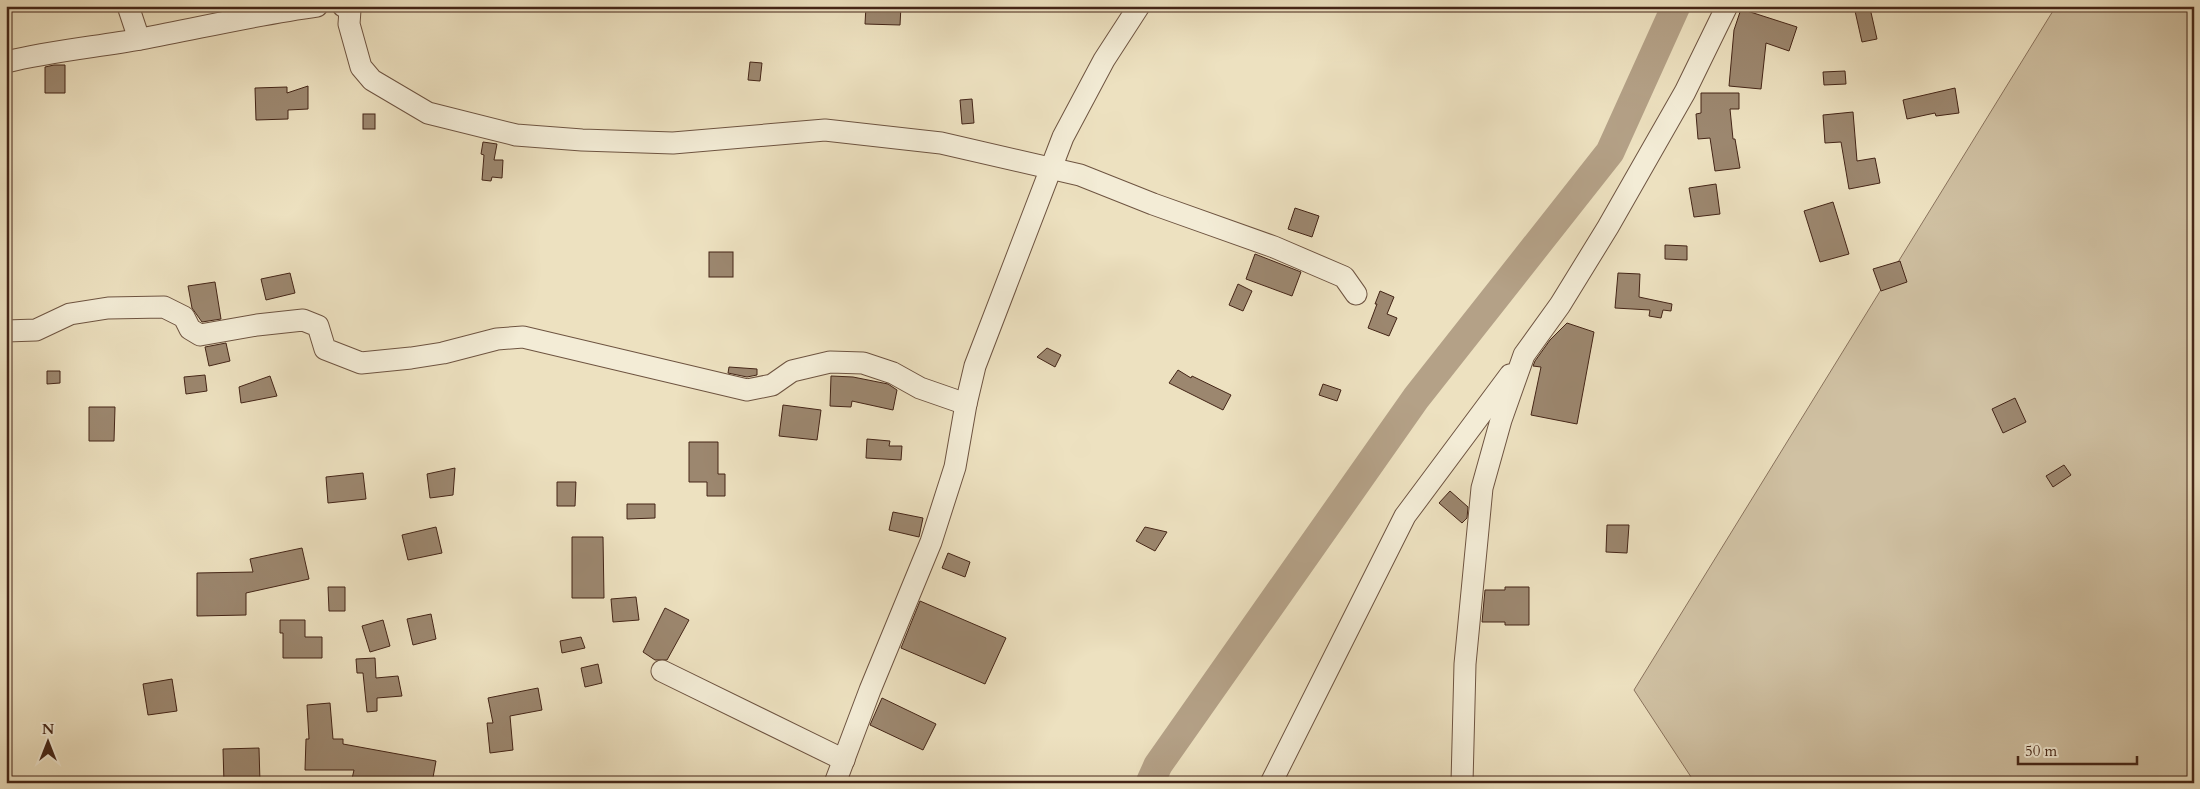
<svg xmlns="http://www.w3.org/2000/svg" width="2200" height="789" font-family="Cardo,serif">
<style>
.green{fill:#d0c1a3;stroke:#8a735d}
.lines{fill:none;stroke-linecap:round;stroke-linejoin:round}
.river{stroke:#b4a187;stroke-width:29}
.building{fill:#9c876f;stroke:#442517}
.minor-casing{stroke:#6e5441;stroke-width:23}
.minor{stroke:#f3ecd6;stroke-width:21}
</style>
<rect width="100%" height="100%" fill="#ede1c0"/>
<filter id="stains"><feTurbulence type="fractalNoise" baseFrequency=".004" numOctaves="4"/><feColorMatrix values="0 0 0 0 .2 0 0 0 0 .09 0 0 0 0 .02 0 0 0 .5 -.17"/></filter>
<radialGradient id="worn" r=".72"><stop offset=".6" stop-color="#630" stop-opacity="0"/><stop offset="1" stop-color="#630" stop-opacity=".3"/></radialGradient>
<polygon class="green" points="2056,6 2194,6 2194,783 1695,783 1634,690"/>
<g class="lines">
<polyline class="river" points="1150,783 1158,765 1416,398 1610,152 1676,6"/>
</g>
<g class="building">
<polygon points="866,6 901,6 900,25 865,24"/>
<polygon points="1870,8 1877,39 1862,42 1855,11"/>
<polygon points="1741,9 1797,27 1789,51 1766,43 1761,89 1729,86 1734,30"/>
<polygon points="750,62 762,63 760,81 748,80"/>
<polygon points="54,65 65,65 65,93 45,93 45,67"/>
<polygon points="1845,71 1846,84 1824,85 1823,72"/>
<polygon points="308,86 308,109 288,110 288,119 256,120 255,88 287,87 287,93"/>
<polygon points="1955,88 1959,113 1936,116 1935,113 1907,119 1903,100"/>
<polygon points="1701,93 1739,93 1739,109 1730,109 1733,139 1735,139 1740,168 1715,171 1710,138 1698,139 1696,114 1701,113"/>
<polygon points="972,99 974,123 962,124 960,100"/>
<polygon points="1853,112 1857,161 1875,158 1880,183 1849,189 1841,142 1825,143 1823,115"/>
<rect x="363" y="114" width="12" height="15"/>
<polygon points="483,142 497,144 494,160 503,160 502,178 492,177 491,181 482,180 484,155 481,154"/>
<polygon points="1716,184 1720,214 1694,217 1689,188"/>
<polygon points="1833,202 1849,254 1820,262 1804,211"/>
<polygon points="1295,208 1319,216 1312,237 1288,229"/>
<polygon points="1665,245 1687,246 1687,260 1665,259"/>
<rect x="709" y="252" width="24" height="25"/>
<polygon points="1255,254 1301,272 1292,296 1246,279"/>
<polygon points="1900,261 1907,282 1881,291 1873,269"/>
<polygon points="290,273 295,293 266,300 261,279"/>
<polygon points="1618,273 1640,274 1639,297 1672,304 1671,311 1663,310 1661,318 1649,316 1650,310 1615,308"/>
<polygon points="215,282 221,319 202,322 192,308 188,286"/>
<polygon points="1238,284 1252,291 1243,311 1229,305"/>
<polygon points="1380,291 1394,297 1387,314 1397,318 1389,336 1368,328 1377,304 1375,304"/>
<polygon points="1567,323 1594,332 1577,424 1531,415 1541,367 1533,366 1535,361 1550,340"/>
<polygon points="226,343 230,361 209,366 205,347"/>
<polygon points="1047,348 1061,355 1055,367 1037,357"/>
<polygon points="729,367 757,369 757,375 747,377 728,373"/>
<polygon points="1178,370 1191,378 1192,376 1231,395 1223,410 1169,383"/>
<polygon points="47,371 60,371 60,383 47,384"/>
<polygon points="205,375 207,391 186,394 184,377"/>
<polygon points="270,376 277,396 241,403 239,387"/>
<polygon points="831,376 853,377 888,384 897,390 893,410 852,401 851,407 830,406"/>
<polygon points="1323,384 1341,390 1337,401 1319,395"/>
<polygon points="2015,398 2026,422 2003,433 1992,409"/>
<polygon points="783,405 821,410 817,440 779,436"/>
<polygon points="89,407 115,407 114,441 89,441"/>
<polygon points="867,439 890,441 889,446 902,446 901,460 866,458"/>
<polygon points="689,442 718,442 718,474 725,474 725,496 707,496 707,482 689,482"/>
<polygon points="2064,465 2071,475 2053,487 2046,476"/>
<polygon points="455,468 453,495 430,498 427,474"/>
<polygon points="363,473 366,499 328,503 326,477"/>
<polygon points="557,482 576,482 575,506 557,506"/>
<polygon points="1450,491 1468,507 1467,518 1462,523 1439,503"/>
<polygon points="627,504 655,504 655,518 627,519"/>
<polygon points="893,512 923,518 919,537 889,530"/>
<polygon points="1607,525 1629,525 1627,553 1606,552"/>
<polygon points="436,527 442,553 408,560 402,535"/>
<polygon points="1145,527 1167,532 1155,551 1136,541"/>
<polygon points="572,537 603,537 604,598 572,598"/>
<polygon points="302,548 309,579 246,593 246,615 197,616 197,573 253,572 250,559"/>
<polygon points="948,553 970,562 965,577 942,568"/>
<polygon points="328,587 345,587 345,611 329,611"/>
<polygon points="1505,587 1529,587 1529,625 1505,625 1505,622 1482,622 1485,590 1505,590"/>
<polygon points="636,597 639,620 613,622 611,599"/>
<polygon points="920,601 1006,638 985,684 901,648"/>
<polygon points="665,608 689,620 667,660 655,660 643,652"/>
<polygon points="431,614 436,639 413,645 407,619"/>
<polygon points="280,620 305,620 305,637 322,637 322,658 283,658 283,633 280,633"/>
<polygon points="383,620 390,646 370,652 362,626"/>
<polygon points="581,637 585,648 562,653 560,641"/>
<polygon points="375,658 376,678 398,676 402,696 377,698 377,711 367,712 363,673 357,673 356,659"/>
<polygon points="598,664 602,683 585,687 581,668"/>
<polygon points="172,679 177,711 148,715 143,684"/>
<polygon points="538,688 542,710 510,716 513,750 490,753 487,723 493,723 488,698"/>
<polygon points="882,698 936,724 923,750 870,725"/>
<polygon points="330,703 333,739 343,739 343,744 436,761 432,783 351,783 354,770 305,770 306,739 309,739 307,705"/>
<polygon points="259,748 260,783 224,783 223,749"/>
</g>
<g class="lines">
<defs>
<g id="minor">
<polyline points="128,6 139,39"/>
<polyline points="343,6 350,10 349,24 361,67 372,80 428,113 516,135 582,140 673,143 825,130 941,143 1080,175 1153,204 1274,247 1344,277 1356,294"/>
<path d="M6 62C51 51 96 47 141 39 200 28 258 14 317 6"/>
<polyline points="6,331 36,330 70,314 108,308 164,307 184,317 190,329 200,335 257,325 303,320 318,326 325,349 361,363 411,358 443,353 497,339 523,337 747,390 772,385 792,371 830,362 863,363 893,373 920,388 966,404"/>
<polyline points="662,671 844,760"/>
<polyline points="835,783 870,690 931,542 955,467 966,404 975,366 1063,137 1104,60 1139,6"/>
<polyline points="1271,783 1405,516 1510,375"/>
<polyline points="1462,783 1465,664 1482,488 1501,420 1524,355 1560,305 1608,227 1685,92 1727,6"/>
</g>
</defs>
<use href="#minor" class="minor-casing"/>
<use href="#minor" class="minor"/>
</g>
<rect width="2200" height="789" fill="none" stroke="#ede1c0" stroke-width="25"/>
<rect x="8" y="8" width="2185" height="774" fill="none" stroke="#442517" stroke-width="2.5"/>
<rect x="12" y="12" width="2175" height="764" fill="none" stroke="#442517"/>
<g transform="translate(48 742)" stroke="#f3ecd6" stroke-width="4" paint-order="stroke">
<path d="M0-4L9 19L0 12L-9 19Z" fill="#442517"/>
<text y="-8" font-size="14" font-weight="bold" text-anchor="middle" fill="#442517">N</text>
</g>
<path d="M2018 756v8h119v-8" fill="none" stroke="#442517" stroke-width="2.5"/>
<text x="2025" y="756" font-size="15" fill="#442517" stroke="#f3ecd6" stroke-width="4" paint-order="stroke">50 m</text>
<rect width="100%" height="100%" filter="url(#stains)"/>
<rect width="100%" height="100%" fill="url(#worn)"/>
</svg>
